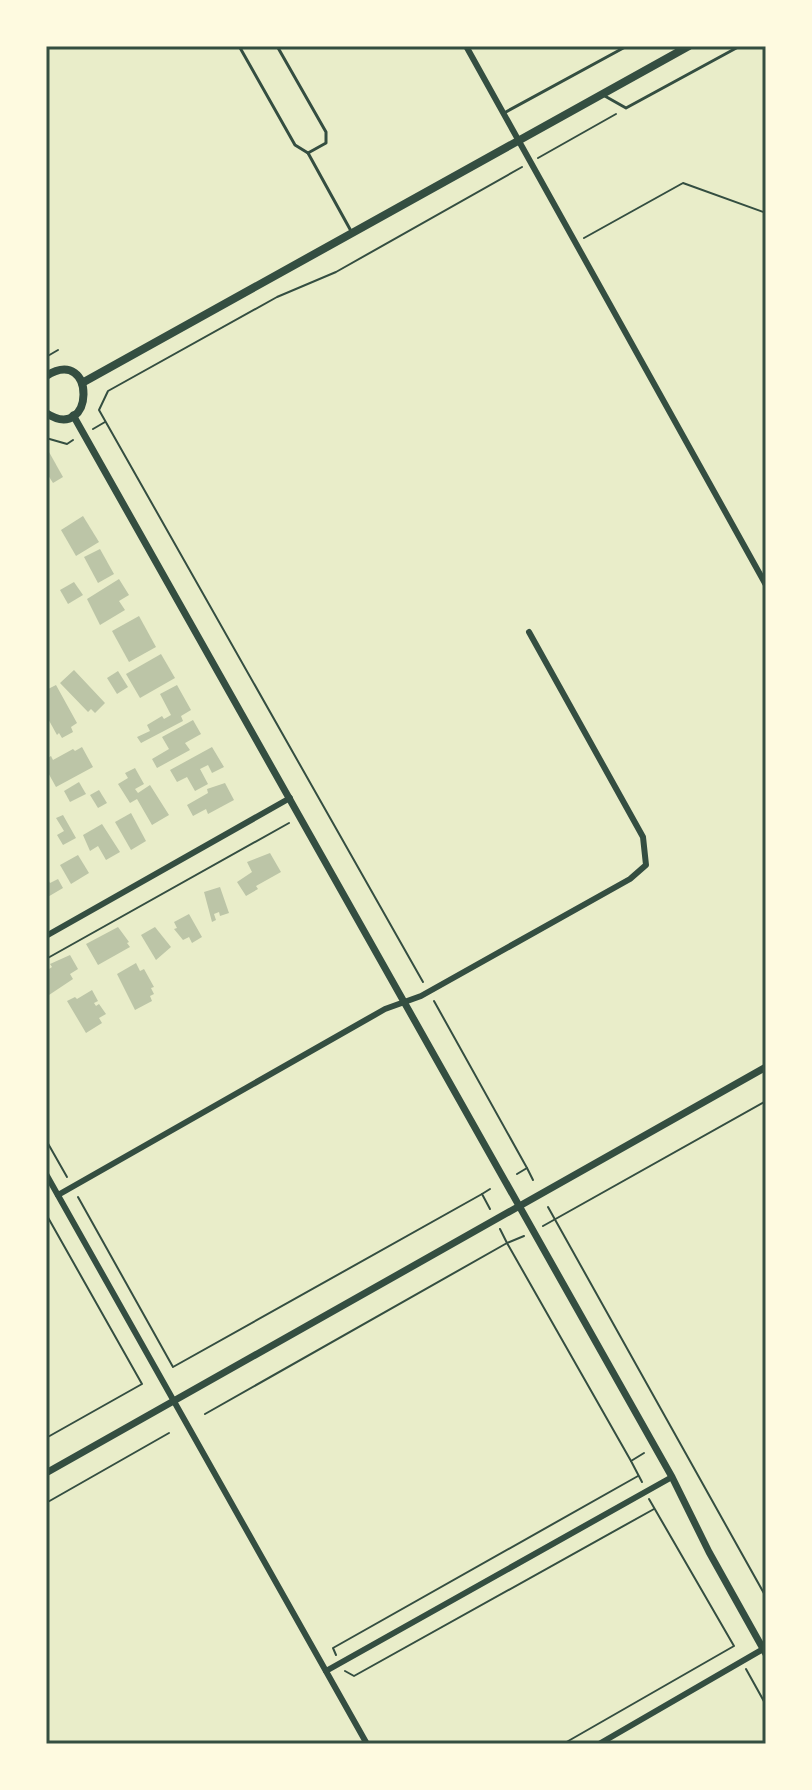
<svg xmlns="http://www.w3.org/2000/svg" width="812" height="1790" font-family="Karla,sans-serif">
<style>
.building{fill:#bcc5a7}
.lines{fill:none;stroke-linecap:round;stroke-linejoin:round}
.path{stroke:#344e41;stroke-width:2}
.service{stroke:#344e41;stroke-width:3}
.minor{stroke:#344e41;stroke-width:6}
.tertiary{stroke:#344e41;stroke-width:7}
.secondary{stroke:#344e41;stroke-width:8}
.neatline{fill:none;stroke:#344e41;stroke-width:3}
</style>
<rect width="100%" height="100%" fill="#e9edc9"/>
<g class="building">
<polygon points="49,452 63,477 53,483 46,472 46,454"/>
<polygon points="83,516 99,542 76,556 61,530"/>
<polygon points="100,549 114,574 98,583 84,557"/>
<polygon points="119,579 129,595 119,601 125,610 100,625 87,599"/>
<polygon points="74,582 83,595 68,604 60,590"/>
<polygon points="139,616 156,647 129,662 112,631"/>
<polygon points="161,654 175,678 140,698 126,674"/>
<polygon points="74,670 105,703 95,713 91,709 88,712 60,683"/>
<polygon points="118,671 128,687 117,694 107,678"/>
<polygon points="56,685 77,723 71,727 73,732 62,738 59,733 57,735 46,715 46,690"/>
<polygon points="177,685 191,710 181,716 183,721 141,743 137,737 150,731 147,725 162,716 164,719 171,715 160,694"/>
<polygon points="193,720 201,734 185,743 190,750 157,768 152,759 169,749 162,737"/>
<polygon points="82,747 93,767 56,787 46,769 46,759 51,756 53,760 73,749 75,751"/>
<polygon points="212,747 224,767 212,773 208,765 200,769 208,784 195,791 187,777 177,782 170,770"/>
<polygon points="135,768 144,784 135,789 138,793 150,785 169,815 152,825 137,799 130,803 118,784 128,778 125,773"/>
<polygon points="79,782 86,794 70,802 64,791"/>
<polygon points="225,783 234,800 208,814 206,809 193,816 187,805 208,793 207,789"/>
<polygon points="99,790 107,803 98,808 90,795"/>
<polygon points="131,813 146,841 131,850 115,822"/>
<polygon points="63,815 76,838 63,845 57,835 64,831 56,818"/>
<polygon points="102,824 120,852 106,860 98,846 90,851 83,835"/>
<polygon points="270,853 281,872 256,886 258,889 246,896 237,882 252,872 247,862"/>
<polygon points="78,855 89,873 71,884 60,865"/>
<polygon points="46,876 50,883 58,879 63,888 46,898"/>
<polygon points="220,887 229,913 220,916 219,912 214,914 216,920 212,922 204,892"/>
<polygon points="189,914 202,937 192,943 189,937 183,940 174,929 177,928 174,922"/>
<polygon points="118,927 129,942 127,943 130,947 98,965 86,944"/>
<polygon points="155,927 171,947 156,960 141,935"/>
<polygon points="70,955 78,969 70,974 73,979 49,995 46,991 46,971 52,967 50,964"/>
<polygon points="136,963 140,971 144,969 154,987 151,988 154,994 150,996 152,1001 135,1010 117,974"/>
<polygon points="92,990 98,1001 94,1003 96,1006 99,1004 106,1014 99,1018 102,1023 86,1033 67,1001 75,997 77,999"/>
</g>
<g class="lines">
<g class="path">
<polyline points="538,158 616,114"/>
<polyline points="584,238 683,183 766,213"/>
<polyline points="46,357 58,350"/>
<polyline points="93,429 105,422"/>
<polyline points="46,438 67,444 73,440"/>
<polyline points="46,959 289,823"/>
<polyline points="423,982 99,410 108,391 277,297 336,272 522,167"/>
<polyline points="434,1001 527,1168"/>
<polyline points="46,1140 67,1177"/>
<polyline points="517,1174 527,1168 533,1180"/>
<polyline points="78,1197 173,1367 482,1194"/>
<polyline points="548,1207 766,1597"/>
<polyline points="490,1209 482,1194 490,1189"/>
<polyline points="46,1214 142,1384 46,1438"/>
<polyline points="543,1226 766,1101"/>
<polyline points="500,1229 507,1243 524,1236"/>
<polyline points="205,1414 507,1243 631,1461"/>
<polyline points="642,1482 631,1461 644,1453"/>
<polyline points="46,1503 169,1433"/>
<polyline points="336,1655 333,1648 638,1476"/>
<polyline points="746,1669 766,1705"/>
<polyline points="345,1671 354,1676 654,1509"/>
<polyline points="563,1744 734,1646 649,1499"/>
</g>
<g class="service">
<polyline points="239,46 295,145 308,153 351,231"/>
<polyline points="277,46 326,132 326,143 308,153"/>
<polyline points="603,95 626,108 740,46"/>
<polyline points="504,113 627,46"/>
</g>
<g class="minor">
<polyline points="466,46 766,585"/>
<polyline points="46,936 290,798"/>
<polyline points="46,1174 367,1744"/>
<polyline points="58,1195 385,1009 421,996 630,879 646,865 643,837 529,632"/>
<polyline points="326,1671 672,1477"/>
<polyline points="599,1744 763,1649"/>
</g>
<g class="tertiary">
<polyline points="73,415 672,1477 709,1552 766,1654"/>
<polyline points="46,1473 766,1067"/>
</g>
<g class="secondary">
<path d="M46 376C97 344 95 445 46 413"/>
<polyline points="82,383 689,46"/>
</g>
</g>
<rect width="812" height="1790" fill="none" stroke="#fefae0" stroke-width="96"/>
<rect x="48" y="48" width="716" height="1694" class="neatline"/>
</svg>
